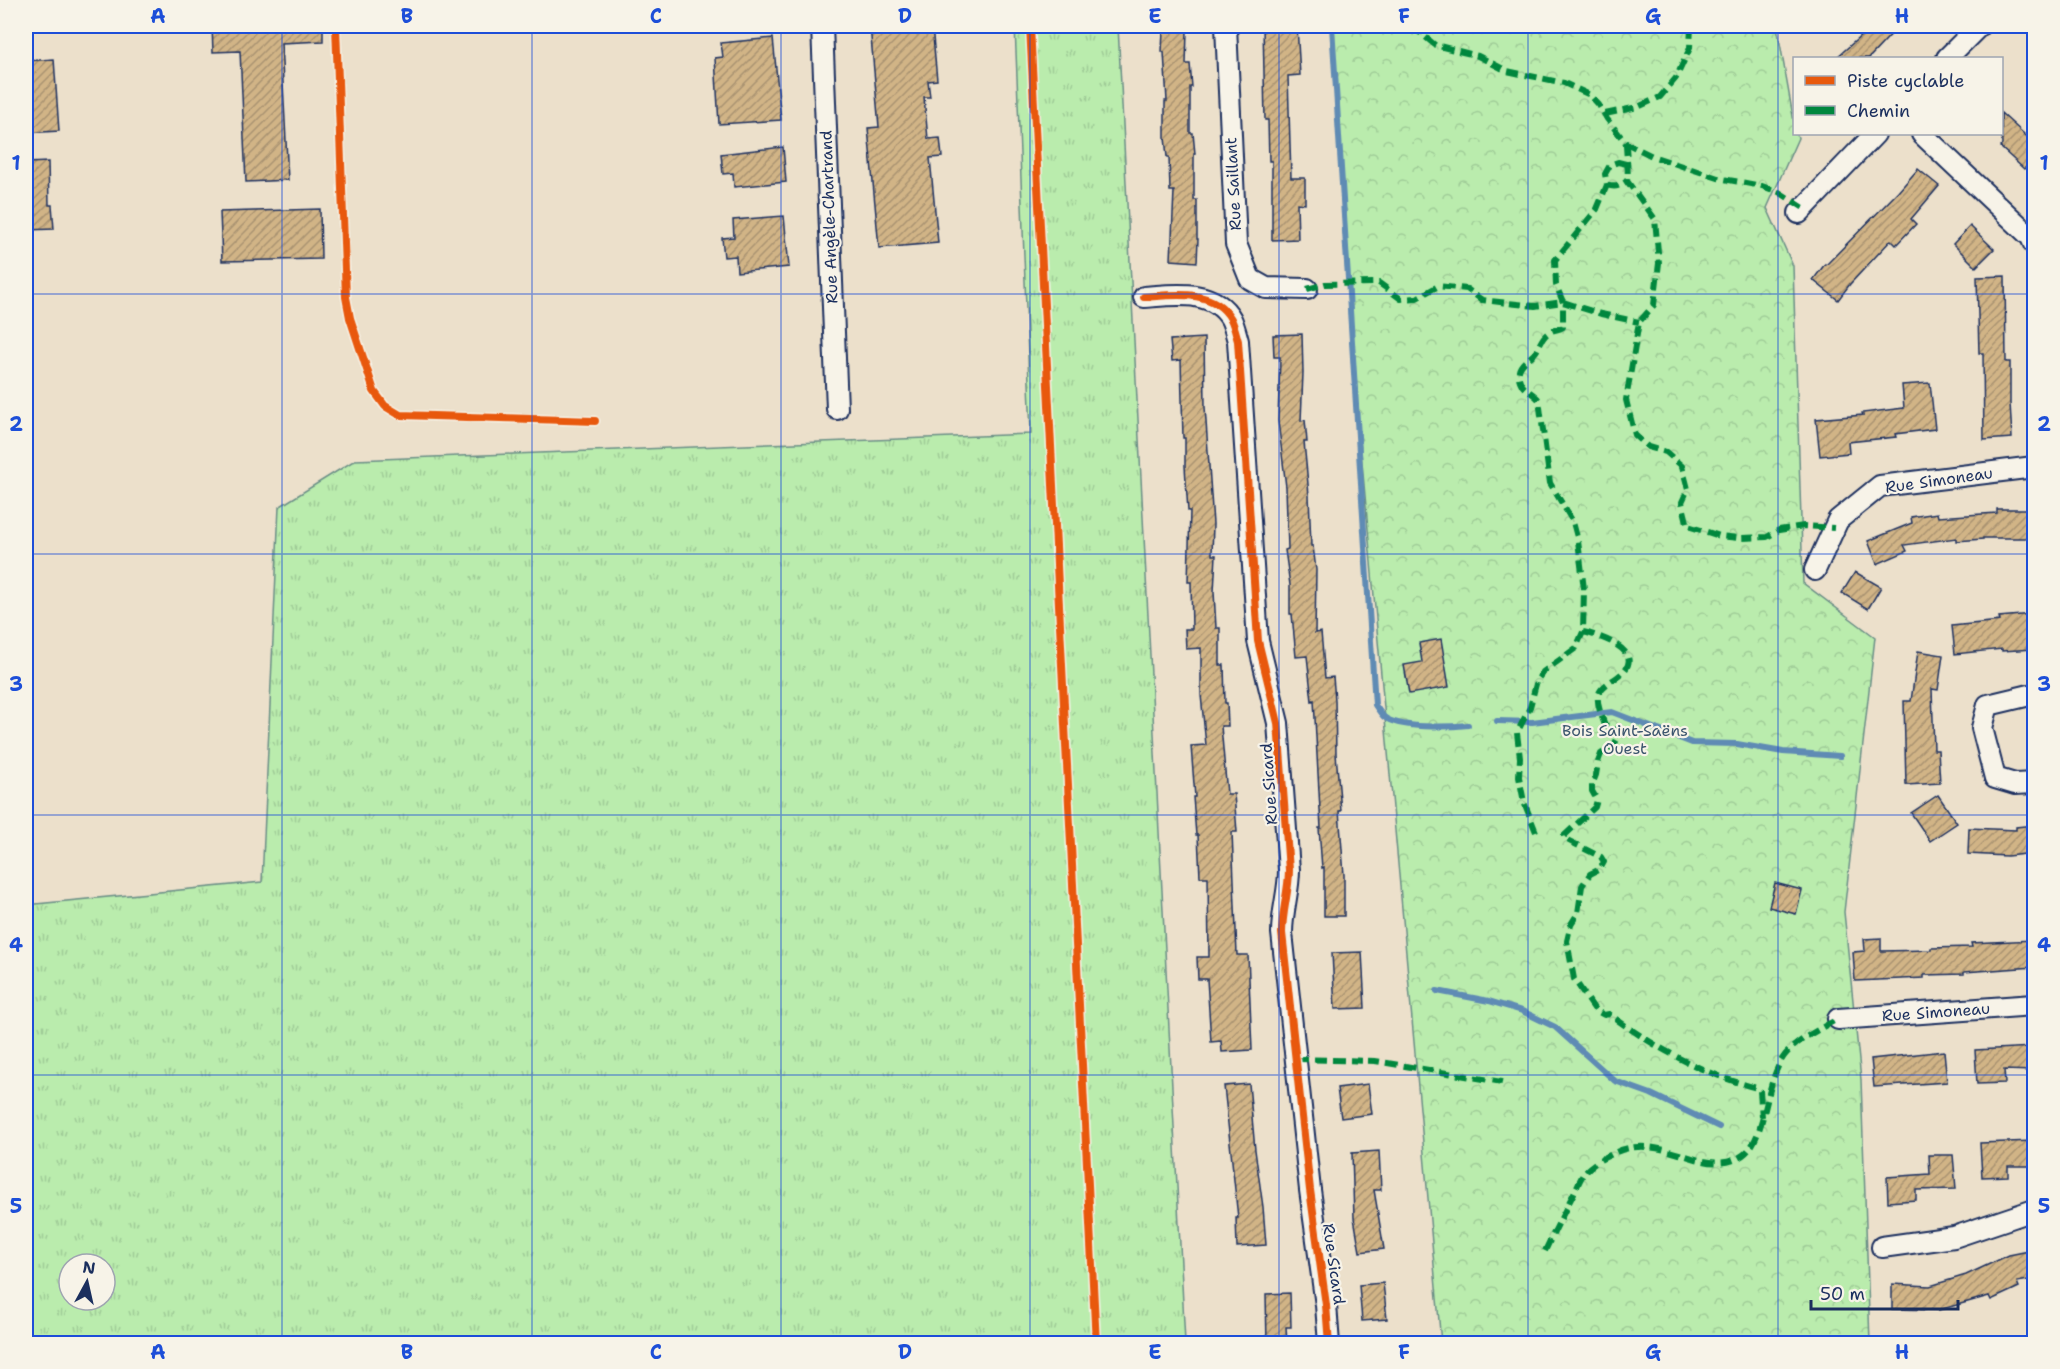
<svg xmlns="http://www.w3.org/2000/svg" width="2060" height="1369" font-family="'Shantell Sans',sans-serif">
<style>
.grass{fill:url(#grass-tufts);stroke:#6a8e86;stroke-width:1.5;fill-rule:evenodd}
.forest{fill:url(#forest-crowns);stroke:#6a8e86;stroke-width:1.5}
.lines{fill:none;stroke-linecap:round;stroke-linejoin:round}
.stream{stroke:#5f8bb4;stroke-width:6}
.building{fill:url(#building-hatch);stroke:#1b2f5e;stroke-width:1.5}
.street-casing{stroke:#1b2f5e;stroke-width:24}
.street{stroke:#f7f3e8;stroke-width:20}
.quiet{stroke:#00873e;stroke-width:6;stroke-dasharray:12 6;stroke-linecap:butt}
.cycleway-casing{stroke:#f7f3e8;stroke-width:11}
.cycleway{stroke:#e8590c;stroke-width:8}
.grid{fill:none;stroke:#1d4ed8;stroke-width:1.5;stroke-opacity:0.55}
.labels{text-anchor:middle;dominant-baseline:central;stroke-width:4.5;stroke-linejoin:round;paint-order:stroke}
.street-label{font-size:16px;fill:#1b2f5e;stroke:#f7f3e8}
.park-label{font-size:16px;fill:#3b556e;stroke:#f7f3e8}
.neatline{fill:none;stroke:#1d4ed8;stroke-width:2}
.grid-label{font-size:20px;text-anchor:middle;font-weight:bold;fill:#1d4ed8}
</style>
<defs>
<pattern id="grass-tufts" width="24" height="20" patternUnits="userSpaceOnUse" patternTransform="scale(1.5)"><rect width="24" height="20" fill="#baecad"/><path d="M3 7l-1-3M5 7V3M7 7l1-3M15 17l-1-3M17 17v-4M19 17l1-3" fill="none" stroke="#9fcb97"/></pattern>
<pattern id="forest-crowns" width="20" height="18" patternUnits="userSpaceOnUse" patternTransform="scale(1.5)"><rect width="20" height="18" fill="#baecad"/><path d="M2 6a3 3 0 1 1 6 0M12 15a3 3 0 1 1 6 0" fill="none" stroke="#9fcb97"/></pattern>
<pattern id="building-hatch" width="6" height="6" patternUnits="userSpaceOnUse" patternTransform="scale(1.5)"><rect width="6" height="6" fill="#d1b486"/><path d="M-1 1l2-2M0 6l6-6M5 7l2-2" fill="none" stroke="#a99371"/></pattern>
</defs>
<rect width="100%" height="100%" fill="#ece0cb"/>
<filter id="ink" filterUnits="userSpaceOnUse"><feTurbulence type="fractalNoise" baseFrequency=".0167" numOctaves="2"/><feDisplacementMap in="SourceGraphic" scale="12" xChannelSelector="R" yChannelSelector="G"/><feConvolveMatrix kernelMatrix="1 2 1 2 8 2 1 2 1" color-interpolation-filters="sRGB"/></filter>
<g filter="url(#ink)">
<path class="grass" d="M1015 26H1118L1185 1343H26V905L262 882 279 507 355 460 1031 434ZM69 1264H105V1300H69Z"/>
<polygon class="forest" points="1331,26 1777,26 1794,122 1794,134 1797,134 1798,138 1767,208 1793,266 1803,583 1875,637 1844,912 1861,1080 1870,1343 1441,1343 1348,306"/>
<g class="lines">
<g class="stream">
<path d="M1332 26 1375 705C1378 709 1381 714 1384 717 1399 729 1450 727 1468 725"/>
<polyline points="1497,721 1532,722 1612,712 1692,743 1737,744 1783,752 1840,756"/>
<polyline points="1437,991 1489,1001 1522,1011 1555,1027 1615,1081 1651,1094 1719,1127"/>
</g>
</g>
<g class="building">
<polygon points="212,26 323,26 323,41 281,43 288,180 246,182 240,51 213,52"/>
<polygon points="870,26 932,26 937,80 928,81 930,97 924,97 928,139 940,138 942,157 930,158 938,243 879,248 868,128 879,127"/>
<polygon points="1263,26 1297,26 1300,75 1288,76 1291,178 1305,178 1305,204 1297,203 1298,239 1272,240 1272,161 1269,161 1268,120 1265,120"/>
<polygon points="1853,26 1899,26 1869,58 1836,58 1863,34"/>
<polygon points="1163,30 1187,31 1186,64 1190,64 1192,87 1190,87 1190,133 1193,133 1195,154 1194,154 1194,200 1197,200 1197,239 1198,239 1197,262 1171,260 1174,191 1170,191 1169,157 1167,157 1165,137 1165,101 1167,101 1164,52 1162,52"/>
<polygon points="773,38 781,120 719,124 715,58 723,57 721,43"/>
<polygon points="54,59 59,131 26,133 26,61"/>
<polygon points="2001,113 2034,143 2034,177 2026,167 2024,169 2000,147 2002,145"/>
<polygon points="783,147 786,182 734,187 733,173 723,174 721,154"/>
<polygon points="48,162 49,205 52,205 54,229 26,230 26,163"/>
<polygon points="1918,169 1939,186 1911,219 1916,224 1896,245 1891,240 1850,284 1838,300 1813,280 1825,264 1826,265 1898,192"/>
<polygon points="320,209 321,259 222,261 220,212"/>
<polygon points="784,216 789,267 737,272 736,256 724,257 722,238 734,237 733,220"/>
<polygon points="1970,226 1994,249 1976,267 1953,244"/>
<polygon points="2005,276 2006,362 2010,362 2010,403 2012,438 1984,440 1983,353 1979,353 1977,277"/>
<polygon points="1302,334 1303,373 1301,421 1305,420 1307,442 1304,442 1309,495 1311,546 1313,546 1316,570 1315,633 1321,632 1325,678 1333,677 1335,700 1336,754 1341,811 1339,811 1344,875 1344,916 1324,916 1324,867 1322,868 1319,828 1321,828 1314,700 1312,701 1307,656 1296,657 1292,614 1290,614 1290,585 1285,550 1288,549 1286,487 1278,421 1280,357 1274,357 1273,335"/>
<polygon points="1204,338 1205,407 1213,524 1212,555 1216,555 1214,592 1216,628 1220,628 1220,665 1224,665 1225,703 1227,703 1228,726 1221,726 1227,794 1234,794 1237,832 1232,832 1237,955 1248,955 1252,1050 1222,1052 1221,1041 1211,1042 1207,979 1198,979 1197,957 1209,957 1208,877 1200,877 1198,835 1196,835 1193,797 1195,797 1191,746 1206,745 1201,695 1201,648 1186,649 1185,629 1192,629 1191,582 1188,582 1190,511 1188,511 1185,466 1185,438 1183,438 1181,360 1172,361 1170,340"/>
<polygon points="1930,383 1935,429 1895,434 1896,437 1848,442 1849,453 1820,456 1816,419 1863,415 1862,413 1904,408 1902,385"/>
<polygon points="1997,509 2028,509 2027,538 1983,538 1983,539 1956,541 1956,538 1904,545 1907,551 1877,564 1868,541 1912,523 1911,517 1937,513 1938,517 1997,513"/>
<polygon points="1855,572 1881,587 1868,609 1842,593"/>
<polygon points="2032,614 2034,649 2002,651 2002,649 1955,654 1952,626 2000,621 1999,617"/>
<polygon points="1441,639 1449,687 1409,694 1404,665 1422,662 1419,643"/>
<polygon points="1918,651 1943,655 1938,690 1932,689 1934,750 1938,750 1940,783 1906,785 1904,701 1911,701"/>
<polygon points="1938,795 1957,823 1930,841 1911,813"/>
<polygon points="2034,825 2034,853 2007,856 1968,854 1969,828 2016,830 2016,827"/>
<polygon points="1775,883 1802,890 1796,914 1769,907"/>
<polygon points="1881,938 1881,951 1931,950 1931,948 1972,947 1971,943 2034,940 2034,967 1964,972 1964,974 1924,975 1924,978 1855,981 1853,952 1865,951 1864,939"/>
<polygon points="1362,952 1365,1008 1335,1009 1332,953"/>
<polygon points="2034,1047 2034,1071 2004,1070 2005,1083 1977,1084 1975,1050"/>
<polygon points="1944,1051 1947,1082 1874,1087 1871,1059"/>
<polygon points="1249,1084 1255,1150 1263,1207 1266,1245 1237,1247 1236,1218 1238,1218 1224,1086"/>
<polygon points="1368,1084 1372,1114 1341,1118 1337,1088"/>
<polygon points="2034,1141 2034,1166 2008,1166 2008,1176 1982,1177 1980,1143"/>
<polygon points="1379,1151 1381,1190 1374,1190 1384,1249 1360,1252 1354,1218 1352,1153"/>
<polygon points="1929,1155 1953,1155 1956,1189 1916,1190 1916,1200 1888,1202 1887,1177 1930,1174"/>
<polygon points="2034,1250 2034,1279 2017,1282 2019,1287 1991,1300 1989,1296 1939,1310 1892,1309 1892,1284 1930,1286 1966,1275 2009,1255"/>
<polygon points="1383,1283 1387,1319 1362,1321 1359,1285"/>
<polygon points="1290,1293 1291,1327 1286,1327 1287,1344 1267,1344 1266,1294"/>
</g>
<g class="lines">
<defs>
<g id="street">
<polyline points="822,26 837,409"/>
<polyline points="1226,26 1236,244 1250,279 1266,288 1307,289"/>
<polyline points="1947,58 1979,26"/>
<polyline points="1922,134 2031,237 2034,244"/>
<polyline points="1799,213 1875,134"/>
<path d="M1144 297C1173 295 1214 288 1231 319 1234 325 1236 334 1238 341L1258 641 1278 723 1289 870C1289 891 1282 911 1282 933L1310 1190 1326 1305 1329 1344"/>
<polyline points="1815,570 1838,520 1880,486 2034,467"/>
<polyline points="2034,694 1988,705 1982,728 1995,778 2015,784 2034,783"/>
<polyline points="1838,1019 2034,1005"/>
<polyline points="1882,1247 1954,1237 2034,1210"/>
</g>
</defs>
<use href="#street" class="street-casing"/>
<use href="#street" class="street"/>
<g class="quiet">
<polyline points="1412,26 1435,45 1478,56 1507,71 1564,83 1590,95 1599,105 1607,119 1626,143 1652,156 1718,178 1762,186 1779,192 1804,208"/>
<polyline points="1605,114 1638,107 1660,97 1676,78 1690,48 1691,26"/>
<path d="M1626 143C1626 156 1629 169 1627 181L1655 219 1659 263 1654 305 1639 322 1626 400 1635 435 1648 447 1666 452 1682 466 1688 489 1682 502 1688 526 1720 536 1739 538 1767 537 1779 530 1804 526 1834 528"/>
<path d="M1607 185C1615 188 1620 186 1627 181"/>
<polyline points="1307,289 1325,284 1379,283 1401,299 1417,298 1438,286 1467,289 1482,300 1535,306 1563,302 1601,314 1639,322"/>
<path d="M1583 632C1597 635 1645 650 1623 672 1616 680 1604 683 1599 693 1595 701 1602 717 1605 725L1621 732 1614 745 1601 754 1598 762 1596 775 1592 785V791L1597 800 1595 807 1564 836 1565 839 1601 857 1604 862 1600 869 1590 874 1582 886 1578 913 1571 924 1567 941 1574 979 1595 1010 1604 1015 1609 1014C1654 1047 1702 1074 1757 1088L1760 1091 1762 1117"/>
<path d="M1536 832 1524 802 1519 777 1520 758 1517 733 1530 707 1537 680 1543 672 1576 648 1583 632 1584 589 1578 541 1573 522 1550 483 1539 400C1535 394 1526 391 1522 385 1510 364 1533 359 1537 350 1540 344 1543 335 1550 332 1555 329 1559 330 1563 327V302L1556 285 1555 260 1597 209 1607 185 1605 174 1610 165 1618 162 1626 164"/>
<polyline points="1296,1059 1375,1061 1502,1082"/>
<path d="M1545 1251C1554 1232 1564 1212 1574 1193 1577 1187 1580 1179 1584 1173 1591 1165 1601 1159 1610 1155 1661 1127 1705 1182 1743 1155 1767 1138 1764 1082 1785 1055 1799 1039 1819 1029 1838 1019"/>
</g>
<defs>
<g id="cycleway">
<polyline points="336,26 346,297 350,318 374,391 385,406 400,415 595,421"/>
<polyline points="1030,26 1096,1344"/>
<path d="M1144 297C1173 295 1214 288 1231 319 1234 325 1236 334 1238 341L1258 641 1278 723 1289 870C1289 891 1282 911 1282 933L1310 1190 1326 1305 1329 1344"/>
</g>
</defs>
<use href="#cycleway" class="cycleway-casing"/>
<use href="#cycleway" class="cycleway"/>
</g>
</g>
<path class="grid" d="M282 26V1344M532 26V1344M781 26V1344M1030 26V1344M1279 26V1344M1528 26V1344M1778 26V1344M26 294H2034M26 554H2034M26 815H2034M26 1075H2034"/>
<g class="labels">
<g class="street-label">
<text transform="translate(1233 184) rotate(-93)">Rue Saillant</text>
<text transform="translate(829 217) rotate(-92)">Rue Angèle-Chartrand</text>
<text transform="translate(1939 480) rotate(-8)">Rue Simoneau</text>
<text transform="translate(1269 784) rotate(-94)">Rue Sicard</text>
<text transform="translate(1936 1012) rotate(-4)">Rue Simoneau</text>
<text transform="translate(1334 1264) rotate(82)">Rue Sicard</text>
</g>
<g class="park-label">
<text x="1625" y="730">Bois Saint-Saëns<tspan x="1625" dy="18">Ouest</tspan></text>
</g>
</g>
<rect width="2060" height="1369" fill="none" stroke="#f7f3e8" stroke-width="66"/>
<rect x="1793" y="57" width="210" height="78" fill="#f7f3e8" stroke="#9fa5b1" stroke-width="1.5"/>
<rect x="1805" y="76" width="30" height="9" fill="#e8590c" stroke="#9fa5b1" stroke-width="1.5"/>
<text x="1847" y="87" font-size="18" fill="#1b2f5e">Piste cyclable</text>
<rect x="1805" y="106" width="30" height="9" fill="#00873e" stroke="#9fa5b1" stroke-width="1.5"/>
<text x="1847" y="117" font-size="18" fill="#1b2f5e">Chemin</text>
<g transform="translate(87 1282) rotate(8)"><circle r="28" fill="#f7f3e8" stroke="#9fa5b1" stroke-width="1.5"/>
<path d="M0-4.5L10 22L0 15L-10 22Z" fill="#1b2f5e"/>
<text y="-9" font-size="16" font-weight="bold" text-anchor="middle" fill="#1b2f5e">N</text>
</g>
<path d="M1811 1300v9h147v-9" fill="none" stroke="#1b2f5e" stroke-width="3"/>
<text x="1820" y="1300" font-size="18" fill="#1b2f5e" stroke="#f7f3e8" stroke-width="4.5" paint-order="stroke">50 m</text>
<rect x="33" y="33" width="1994" height="1303" class="neatline"/>
<g class="grid-label">
<text x="158" y="23">A</text>
<text x="407" y="23">B</text>
<text x="656" y="23">C</text>
<text x="905" y="23">D</text>
<text x="1155" y="23">E</text>
<text x="1404" y="23">F</text>
<text x="1653" y="23">G</text>
<text x="1902" y="23">H</text>
<text x="16" y="170">1</text>
<text x="2044" y="170">1</text>
<text x="16" y="431">2</text>
<text x="2044" y="431">2</text>
<text x="16" y="691">3</text>
<text x="2044" y="691">3</text>
<text x="16" y="952">4</text>
<text x="2044" y="952">4</text>
<text x="16" y="1213">5</text>
<text x="2044" y="1213">5</text>
<text x="158" y="1359">A</text>
<text x="407" y="1359">B</text>
<text x="656" y="1359">C</text>
<text x="905" y="1359">D</text>
<text x="1155" y="1359">E</text>
<text x="1404" y="1359">F</text>
<text x="1653" y="1359">G</text>
<text x="1902" y="1359">H</text>
</g>
</svg>
